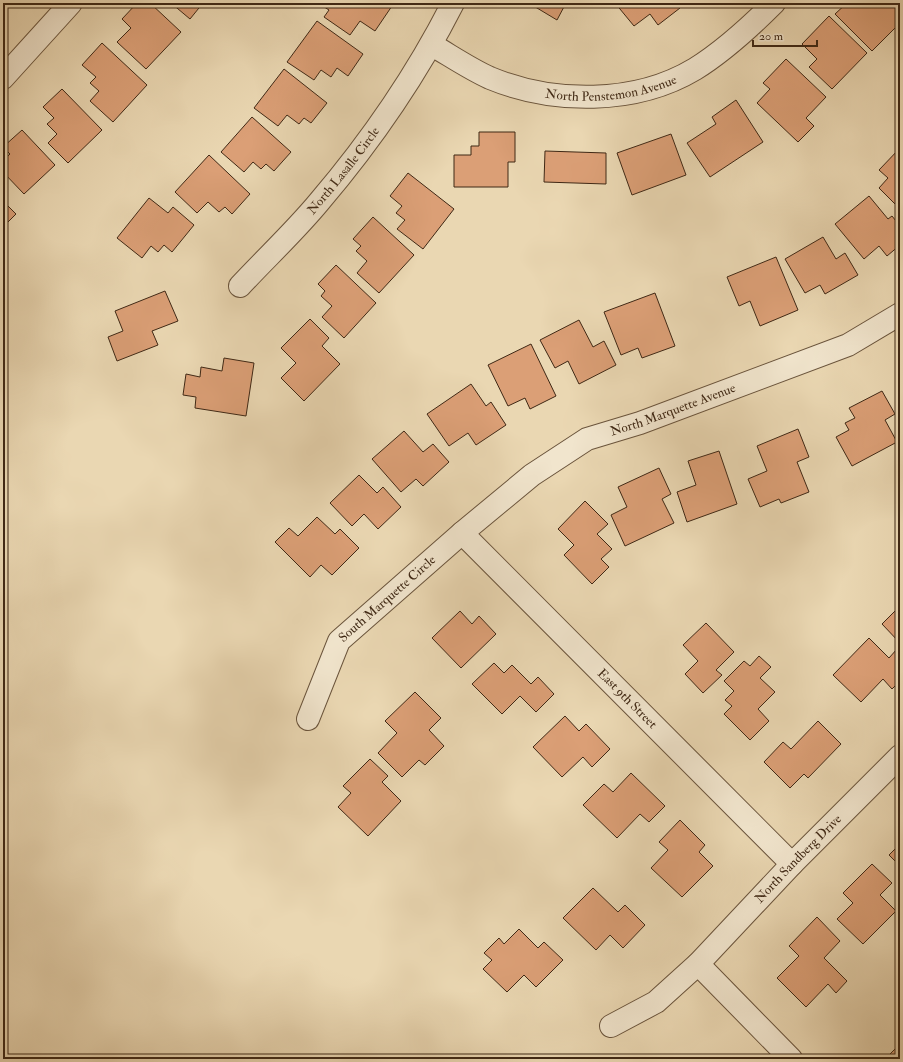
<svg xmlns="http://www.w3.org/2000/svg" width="903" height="1062" font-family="'IM FELL Double Pica',serif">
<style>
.building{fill:#db9f76;stroke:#3f2815}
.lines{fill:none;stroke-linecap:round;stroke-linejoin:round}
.minor-casing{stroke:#6a543c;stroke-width:24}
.minor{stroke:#f1e5cd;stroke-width:22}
.labels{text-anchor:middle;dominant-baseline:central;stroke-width:4;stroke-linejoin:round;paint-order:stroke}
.street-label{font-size:13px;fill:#3f2815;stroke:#f1e5cd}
</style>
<rect width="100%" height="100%" fill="#ead7b2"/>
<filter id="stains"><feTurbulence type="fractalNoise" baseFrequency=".005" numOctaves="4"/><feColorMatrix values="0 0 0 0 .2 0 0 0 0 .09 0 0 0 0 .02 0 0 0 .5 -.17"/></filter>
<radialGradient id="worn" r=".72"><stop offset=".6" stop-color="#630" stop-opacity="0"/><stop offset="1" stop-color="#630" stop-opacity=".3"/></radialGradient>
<g class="building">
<polygon points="137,3 150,3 181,32 146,69 117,42 131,28 122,19"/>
<polygon points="171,3 203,3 190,19"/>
<polygon points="318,3 394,3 375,31 360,21 350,35 324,17 329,10"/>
<polygon points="533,3 566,3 557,20 532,5"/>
<polygon points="615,3 677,3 680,8 658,25 650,14 634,26"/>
<polygon points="847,3 897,3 900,6 900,23 872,51 835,14"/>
<polygon points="829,16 867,53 832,89 809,67 817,59 802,44"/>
<polygon points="317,21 363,54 348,76 337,68 331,77 321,70 314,80 287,62"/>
<polygon points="102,43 147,85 113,122 90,101 99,91 90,83 96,77 82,65"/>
<polygon points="786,59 826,97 806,118 814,126 798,142 757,103 770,89 763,83"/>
<polygon points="284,69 327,103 311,123 304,118 299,124 287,115 278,126 254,108"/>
<polygon points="62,89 102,130 68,163 48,143 57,134 47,124 54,118 43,107"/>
<polygon points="736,100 763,142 710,177 687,143 716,124 712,117"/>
<polygon points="252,117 291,152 274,171 266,164 261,169 253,162 244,172 221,152"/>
<polygon points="22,130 55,165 24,194 3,172 3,161 10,154 3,147"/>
<polygon points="479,132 515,132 515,162 508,162 508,187 454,187 454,155 471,155 471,146 479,146"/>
<polygon points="671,134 686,175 632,195 617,153"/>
<polygon points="900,148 900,209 879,188 888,178 879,170"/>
<polygon points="545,151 606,153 606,184 544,182"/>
<polygon points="209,155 250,194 232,214 225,207 219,212 208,202 197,213 175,192"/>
<polygon points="408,173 454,209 423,249 397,229 405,220 396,213 402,206 390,196"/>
<polygon points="869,196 888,219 892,216 900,226 900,245 887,256 879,246 864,259 835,224"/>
<polygon points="149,198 168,213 173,207 194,225 172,252 164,245 158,252 151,246 142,258 117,238"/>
<polygon points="3,201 16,214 3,227"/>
<polygon points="373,217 414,255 379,293 357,273 367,261 356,251 361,246 353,239"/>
<polygon points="823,237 836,259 845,253 858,275 825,294 820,285 805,293 785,259"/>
<polygon points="776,257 798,310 760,326 750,301 739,306 727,277"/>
<polygon points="336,265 376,303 344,338 322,317 332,306 321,296 325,291 318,284"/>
<polygon points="165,291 178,321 152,331 158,345 117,361 108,337 123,331 115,311"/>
<polygon points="655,293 675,346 642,358 638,348 621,355 604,312"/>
<polygon points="310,319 329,338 322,346 340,364 304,401 281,378 296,363 281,348"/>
<polygon points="579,320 593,347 604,341 616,365 579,384 568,361 555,368 540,340"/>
<polygon points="531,344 556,396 530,409 525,398 508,406 488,365"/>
<polygon points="224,358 254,363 246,416 195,408 196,397 183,395 186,374 200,377 201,367 222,371"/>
<polygon points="471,384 486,406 491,402 506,425 476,445 468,433 449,446 427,414"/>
<polygon points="882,391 895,414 885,420 897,442 852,466 836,437 849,430 845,423 855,418 849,408"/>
<polygon points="798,429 809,457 797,462 809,492 781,503 779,499 760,507 748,479 767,471 757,446"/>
<polygon points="404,431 423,452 433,444 449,462 423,486 416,479 401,492 372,459"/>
<polygon points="719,451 737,504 687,522 677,492 696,485 688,461"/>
<polygon points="659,468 671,494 662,499 674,523 625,546 611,515 627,507 618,487"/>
<polygon points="359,475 377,493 383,487 401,507 378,529 364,514 352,526 330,503"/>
<polygon points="585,501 608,524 597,534 612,549 601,559 609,567 592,584 564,555 574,545 558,529"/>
<polygon points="317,517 335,534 340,529 359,548 332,575 321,565 310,577 275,542 289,528 298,536"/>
<polygon points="900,606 900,643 882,624"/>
<polygon points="460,611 472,624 479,616 496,634 461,668 432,638"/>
<polygon points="706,623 734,652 716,670 722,675 703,693 685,674 698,661 683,645"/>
<polygon points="869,638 889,658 897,649 900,652 900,681 892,689 883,679 861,702 833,675"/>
<polygon points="759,656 771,667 760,678 775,692 758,709 769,721 750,740 724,714 732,706 725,700 734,691 724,681 744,661 750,666"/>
<polygon points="494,663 504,673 512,665 531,684 538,677 554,694 536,712 520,696 502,714 472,684"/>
<polygon points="415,692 441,718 429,730 444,746 425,765 419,760 402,777 378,753 397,733 385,721"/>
<polygon points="565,716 579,731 586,724 610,749 592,767 583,757 562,777 533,747"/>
<polygon points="818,721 841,744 808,778 804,774 790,788 764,762 783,742 791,749"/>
<polygon points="370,759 388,776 382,782 401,801 368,836 338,807 351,793 343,786"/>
<polygon points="631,773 665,806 649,822 640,814 617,838 583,805 604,784 613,792"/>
<polygon points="680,820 705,845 699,852 713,866 682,897 651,868 668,850 659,842"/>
<polygon points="900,844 900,866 889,855"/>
<polygon points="872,864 892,883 880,895 896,911 863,944 837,919 853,903 843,893"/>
<polygon points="593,888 618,912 625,905 645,925 623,948 610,935 596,950 563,918"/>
<polygon points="817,917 840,941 824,958 847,981 836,993 828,984 806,1007 777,978 799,956 789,946"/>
<polygon points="519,929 538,948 544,942 563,960 536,987 524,975 507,992 483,969 492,960 484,953 499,938 504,944"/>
<polygon points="900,1044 900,1059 885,1059"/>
</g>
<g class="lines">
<defs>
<g id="minor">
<path id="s1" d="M432 45C451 56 470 69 490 78 553 104 635 105 695 69 724 51 750 27 774 3"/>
<polyline points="3,78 71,3"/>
<path id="s2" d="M240 286C266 258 295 231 319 202 371 141 417 74 453 3"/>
<path id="s3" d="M462 533 792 864"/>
<path id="s4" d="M308 719 339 641 462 533 532 475 587 439 640 423 848 345 900 314"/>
<polyline points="698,964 791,1059"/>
<path id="s5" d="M611 1026 656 1002 698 964 792 864 900 756"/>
</g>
</defs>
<use href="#minor" class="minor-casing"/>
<use href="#minor" class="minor"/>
</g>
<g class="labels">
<g class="street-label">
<text stroke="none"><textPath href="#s1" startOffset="191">North Penstemon Avenue</textPath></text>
<text stroke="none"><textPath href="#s2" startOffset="155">North Lasalle Circle</textPath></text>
<text stroke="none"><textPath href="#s4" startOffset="495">North Marquette Avenue</textPath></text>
<text stroke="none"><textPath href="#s4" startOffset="148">South Marquette Circle</textPath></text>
<text stroke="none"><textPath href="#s3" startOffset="234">East 9th Street</textPath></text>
<text stroke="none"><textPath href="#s5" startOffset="253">North Sandberg Drive</textPath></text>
</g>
</g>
<rect width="903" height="1062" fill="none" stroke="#ead7b2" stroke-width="16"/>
<rect x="4" y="4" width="895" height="1054" fill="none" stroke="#3f2815" stroke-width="2"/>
<rect x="8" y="8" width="887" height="1046" fill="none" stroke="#3f2815"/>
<path d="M753 40v6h64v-6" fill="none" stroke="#3f2815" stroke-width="2"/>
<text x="759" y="40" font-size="12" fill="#3f2815" stroke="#f1e5cd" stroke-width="3" paint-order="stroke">20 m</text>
<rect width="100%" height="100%" filter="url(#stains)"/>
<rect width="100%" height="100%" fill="url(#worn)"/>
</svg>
